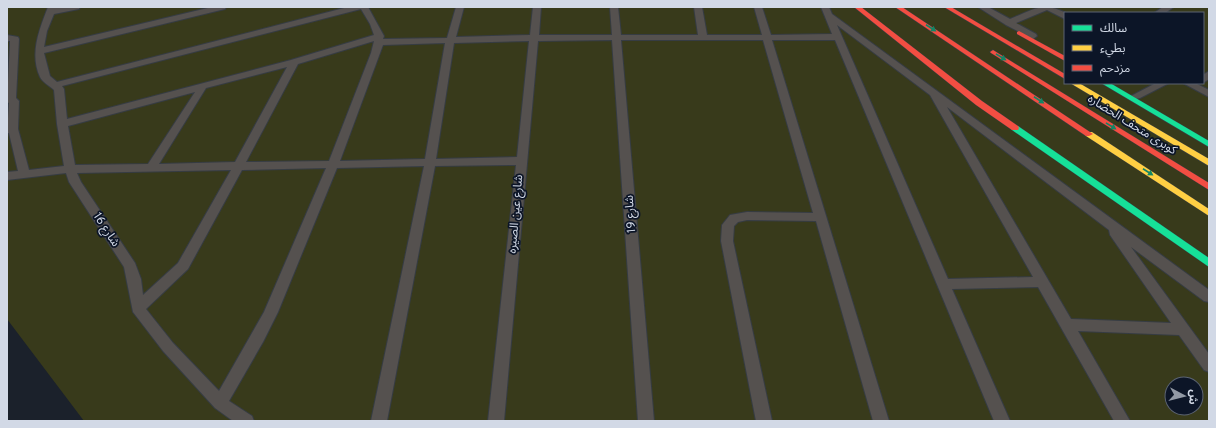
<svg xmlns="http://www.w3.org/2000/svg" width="1216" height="428" font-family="Overpass,'Noto Sans Arabic',sans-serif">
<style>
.green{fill:#383a1b;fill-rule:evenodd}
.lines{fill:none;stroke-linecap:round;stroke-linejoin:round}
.lane-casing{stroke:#363c43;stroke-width:2}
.fast-casing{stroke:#363c43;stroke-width:1}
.slow-casing{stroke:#363c43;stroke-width:1}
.jam-casing{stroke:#363c43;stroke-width:1}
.lane{fill:#55514f;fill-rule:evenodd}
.fast{fill:#16e098;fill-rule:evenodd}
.slow{fill:#ffcf43;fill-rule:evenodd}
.jam{fill:#f24e42;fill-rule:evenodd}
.oneway{fill:#128565}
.labels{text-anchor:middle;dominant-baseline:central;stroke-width:3.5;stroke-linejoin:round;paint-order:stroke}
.street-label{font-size:12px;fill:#d2d9e6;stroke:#0c1527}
</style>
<rect width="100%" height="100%" fill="#1b212b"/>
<path class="green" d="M7 7H1209V421H84L7 319ZM1065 13H1203V83H1065ZM1172 384H1196V408H1172Z"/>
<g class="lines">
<defs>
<g id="lane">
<path d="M48 7H80L79 9 54 14 47 31 44 47 212 7H226L225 9 44 53 50 76 57 82 348 7H368L384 36 383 39 447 38 456 7H464L456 37 530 35 533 7H541L539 35H612L610 7H618L621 35H698L694 7H702L707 35H762L754 7H762L771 35 832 34 821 7H829L832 14 1209 290V302L1204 301 1131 247 1209 354V372L1204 370 1179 335 1078 331 1130 421H1114L1038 287 952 289 1010 421H994L835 40H772L889 421H873L816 221 747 220 738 222 734 226 733 241 772 421H756L721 241 722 225 730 215 747 212 813 213 763 40H621L654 421H638L612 40 538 41 504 421H488L516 165 435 166 387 421H371L424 166 337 168 278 312 263 342 229 401 252 416 254 421H233L215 408 163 351 133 312 124 267 69 182 66 173 7 180V172L18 171 9 133H7L9 103 7 102 10 41H7V35L18 37 19 39 16 98 19 101 18 129 29 170 64 166 57 124 54 90C50 86 42 82 40 77 29 53 40 28 48 7ZM361 9 370 24 374 35 291 60 67 119 64 89 62 86ZM837 25 930 95 1033 277 948 279ZM374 41 371 53 329 161 246 162 298 64ZM529 41 517 157 436 159 454 43ZM445 43 425 159 340 161 383 45ZM287 67 235 162 159 164 206 88ZM195 92 148 164 75 165 68 126ZM947 107 1109 230 1110 235 1171 323 1071 319ZM326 168 264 312 219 391 173 343 146 309 188 269 242 170ZM231 170 178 263 143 295 141 279 135 263 81 182 77 173Z"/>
<path d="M978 7H988L1010 19C1032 10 1043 1 1066 13L1065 19 1047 10 1016 23 1036 34 1037 36 1033 39 1006 25Z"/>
<polygon points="1163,7 1174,7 1165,13 1154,13"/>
<polygon points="1209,71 1209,79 1203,83 1203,75"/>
<polygon points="1156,83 1169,83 1140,98 1136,99 1131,96"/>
<polygon points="1183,83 1195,83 1209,90 1209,97"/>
</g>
<g id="fast">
<polygon points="1101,83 1110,83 1209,141 1209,147"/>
<polygon points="1012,126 1018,126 1209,258 1209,267 1012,130 1011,128"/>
</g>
<g id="slow">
<polygon points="1070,83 1079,83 1209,159 1209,166"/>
<polygon points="1086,132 1092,132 1209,209 1209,216 1086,136 1085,134"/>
</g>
<g id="jam">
<polygon points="854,7 861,7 982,101 1018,126 1019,128 1018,130 1012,130 976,105"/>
<polygon points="895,7 902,7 1093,134 1089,136 1086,136"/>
<polygon points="944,7 951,7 1065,74 1065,79"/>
<polygon points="1019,31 1065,56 1065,61 1017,34 1017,32"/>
<polygon points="993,50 1209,183 1209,190 991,53 990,52"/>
</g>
</defs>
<use href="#lane" class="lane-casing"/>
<use href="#fast" class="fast-casing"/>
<use href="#slow" class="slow-casing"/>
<use href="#jam" class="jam-casing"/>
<use href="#lane" class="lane"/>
<use href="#fast" class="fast"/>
<use href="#slow" class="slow"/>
<use href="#jam" class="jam"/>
</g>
<defs><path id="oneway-solid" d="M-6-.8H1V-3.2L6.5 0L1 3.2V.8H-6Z"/></defs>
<g class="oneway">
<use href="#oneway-solid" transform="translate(931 28) rotate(33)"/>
<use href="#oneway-solid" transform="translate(1001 57) rotate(32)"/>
<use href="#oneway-solid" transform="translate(1039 100) rotate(33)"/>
<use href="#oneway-solid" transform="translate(1111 126) rotate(32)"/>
<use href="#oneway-solid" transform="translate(1148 172) rotate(33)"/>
</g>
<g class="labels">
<g class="street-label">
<text transform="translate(1132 125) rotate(32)">كوبرى متحف الحضاره</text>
<text transform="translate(516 214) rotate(-85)">شارع عين الصيره</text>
<text transform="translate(631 214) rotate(-94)">شارع 19</text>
<text transform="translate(106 230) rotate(57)">شارع 16</text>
</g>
</g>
<rect width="1216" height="428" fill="none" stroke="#d2d9e6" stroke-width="16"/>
<rect x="1064" y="12" width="140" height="72" fill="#0c1527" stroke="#5b6373"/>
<rect x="1072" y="25" width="20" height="6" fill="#16e098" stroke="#5b6373"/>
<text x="1100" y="32" font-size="12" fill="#d2d9e6">سالك</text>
<rect x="1072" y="45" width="20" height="6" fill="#ffcf43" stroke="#5b6373"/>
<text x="1100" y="52" font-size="12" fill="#d2d9e6">بطيء</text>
<rect x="1072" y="65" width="20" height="6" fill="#f24e42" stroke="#5b6373"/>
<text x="1100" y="72" font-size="12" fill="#d2d9e6">مزدحم</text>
<g transform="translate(1184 396) rotate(97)"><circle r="19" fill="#0c1527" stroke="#5b6373"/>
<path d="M0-3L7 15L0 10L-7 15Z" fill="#9299a5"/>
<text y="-6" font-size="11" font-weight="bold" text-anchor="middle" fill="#d2d9e6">ش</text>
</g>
</svg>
